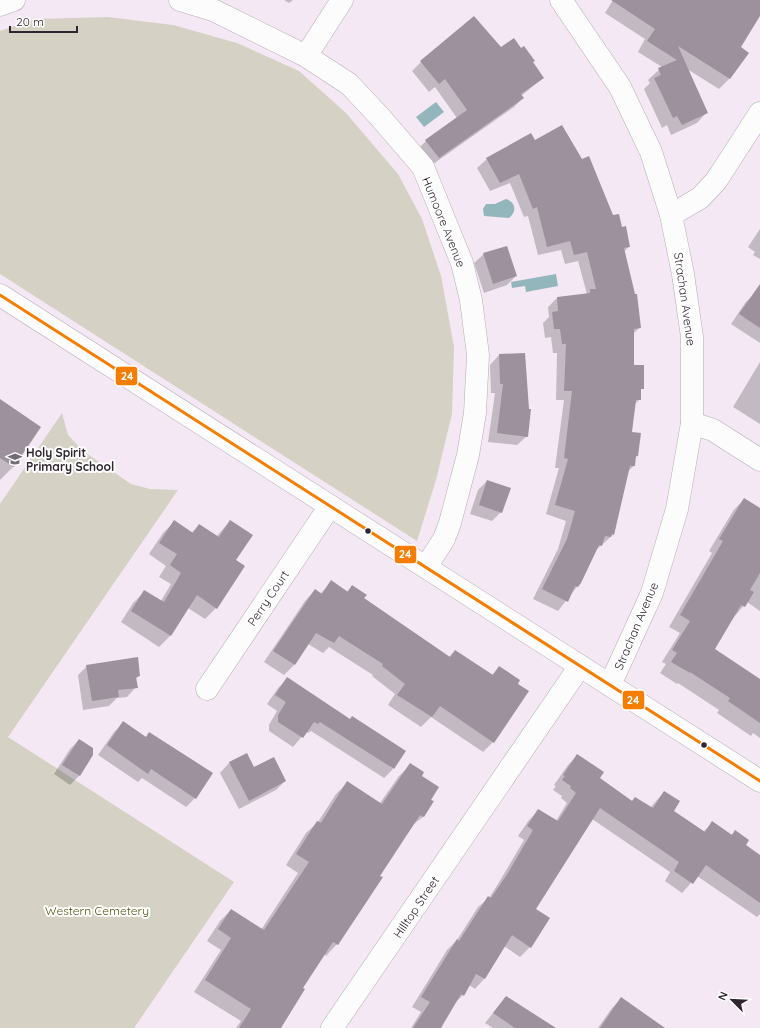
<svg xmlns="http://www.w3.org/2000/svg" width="760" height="1028" font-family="Quicksand,sans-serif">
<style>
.green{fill:#d5d1c4}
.water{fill:#93b6bc}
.shadow{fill:#0003}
.building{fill:#9c919d}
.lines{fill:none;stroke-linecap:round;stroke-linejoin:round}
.street-casing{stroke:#b5adb6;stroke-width:23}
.secondary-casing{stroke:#b5adb6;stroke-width:23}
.street{stroke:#fdfcfd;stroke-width:22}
.secondary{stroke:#fdfcfd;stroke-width:22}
.bus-1-casing{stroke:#fff;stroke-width:6}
.bus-1{stroke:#f57d02;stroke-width:3}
.bus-dot{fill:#2f262f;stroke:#fff;stroke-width:1.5}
.labels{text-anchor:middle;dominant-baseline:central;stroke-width:4;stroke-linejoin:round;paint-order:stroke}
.street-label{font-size:12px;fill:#2f262f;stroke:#fff}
.poi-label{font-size:12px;font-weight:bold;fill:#2f262f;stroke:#fff;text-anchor:start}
.park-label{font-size:12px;fill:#535610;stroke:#fff}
.line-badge{stroke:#fff;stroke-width:1.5}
.badge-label{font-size:11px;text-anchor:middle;font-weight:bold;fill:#fff}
</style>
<rect width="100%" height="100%" fill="#f4e8f4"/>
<g class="green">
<polygon points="108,17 173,25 237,43 299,71 346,113 398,174 422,219 441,276 454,347 452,414 436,480 417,541 0,274 0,31 35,19"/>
<polygon points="62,413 68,435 83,451 131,484 150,489 178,490 8,737 234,882 134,1028 0,1028 0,504"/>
</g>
<g class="water">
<polygon points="436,102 444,112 424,127 416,117"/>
<path d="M506 199C516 202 517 212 509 218L484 216 483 209 486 204H495Z"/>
<polygon points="556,274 558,286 526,292 525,286 512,288 511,282"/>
</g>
<g class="shadow">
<polygon points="284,0 293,0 289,3"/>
<polygon points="613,0 760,0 760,14 739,48 748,53 729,79 719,89 687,69 707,112 697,123 671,135 667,125 662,128 644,89 650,83 648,80 662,67 638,52 645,39 605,13"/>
<polygon points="501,49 532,63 543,78 521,96 523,98 514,107 429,167 417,150 426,141 457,118 435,87 429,92 412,71 421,62"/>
<polygon points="535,142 612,216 621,228 629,246 624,252 639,328 633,334 633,366 643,388 640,390 640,399 634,405 630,433 637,456 635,458 634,466 627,472 614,534 595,551 580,583 558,611 533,599 558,549 566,521 546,514 559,468 555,468 564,400 556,400 557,353 553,353 551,337 545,338 543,323 549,317 548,307 557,298 587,294 578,261 565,264 561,250 538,255 528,216 524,217 510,183 490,191 477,168 487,159"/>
<polygon points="760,229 760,259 753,255 755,252 748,247"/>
<polygon points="484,254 516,276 507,285 484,293 474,263"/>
<polygon points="754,294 760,298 760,343 731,324 745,303"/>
<polygon points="499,355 527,436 517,445 488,442 495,393 491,393 490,365"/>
<polygon points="760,362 760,424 733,407"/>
<polygon points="0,400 40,427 13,467 0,480"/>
<polygon points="487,481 501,512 492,521 470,514 478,490"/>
<polygon points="744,499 760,509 760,611 747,602 733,618 713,649 760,680 760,738 753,733 751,736 717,713 719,710 678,683 677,684 660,673 666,664 662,662 680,633 669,627 712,553 709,551 733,511"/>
<polygon points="230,521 235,560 216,608 205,619 188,608 170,636 159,647 121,622 133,603 145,591 161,601 171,584 159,577 166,566 149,554 163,533 174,522 191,533 199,525 216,537"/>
<polygon points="331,582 346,592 352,586 363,599 448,658 455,651 492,675 499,667 493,742 483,752 431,717 421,727 388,705 395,694 372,676 373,675 329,647 323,653 308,644 294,665 284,675 264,662 305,601 315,590 320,594"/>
<polygon points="87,666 139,676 135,680 136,687 127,697 117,698 109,706 83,710 78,675"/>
<polygon points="287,679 393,769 384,778 311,731 308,733 306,732 293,747 269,731 269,725 277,711 267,704 278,688"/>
<polygon points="123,723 145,738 150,733 212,773 195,798 186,807 142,778 138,782 98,755 114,732"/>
<polygon points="79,740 92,755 79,776 70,785 54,774 70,749"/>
<polygon points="246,755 254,768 285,781 276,790 239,809 220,773 229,763"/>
<polygon points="578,755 599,778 632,801 650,808 664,792 673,811 703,832 712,823 731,835 735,832 744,846 760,856 760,914 757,917 697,876 682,893 665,881 670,872 592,819 534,909 530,947 520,957 504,946 484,979 475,989 469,985 463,995 455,1003 440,1028 411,1028 421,1012 412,1007 447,950 457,940 478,907 489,898 498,884 524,840 518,836 529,820 539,810 556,821 567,803 561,798 562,796 553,790 556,786 554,785 568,765"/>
<polygon points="410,765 421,777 430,800 432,802 423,817 410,827 337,944 326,956 324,954 302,988 280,1028 236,1028 241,1021 194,992 221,950 207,941 220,921 231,910 261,930 298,873 286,865 306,833 318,822 336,794 347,783 380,803 399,776"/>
<polygon points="506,997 555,1028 493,1028 485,1023"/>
<polygon points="621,999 649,1028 598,1028 612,1008"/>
</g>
<g class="building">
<polygon points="611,0 760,0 760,16 741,47 749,53 730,79 678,46 708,113 682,125 677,116 673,118 654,78 661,75 658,68 677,60 647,41 655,29"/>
<polygon points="474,16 501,47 514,38 521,48 524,46 535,61 533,62 544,78 521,94 524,98 439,158 425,140 467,110 445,79 439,84 420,61"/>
<polygon points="562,125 582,159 589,156 613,215 619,214 622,227 626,226 630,247 624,248 635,294 637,294 641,328 634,329 634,365 644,365 644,389 641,389 641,400 636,400 632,432 641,433 638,456 636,456 635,466 630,466 614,535 612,534 611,537 605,536 602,546 599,545 581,583 578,587 575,586 568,602 542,589 567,539 575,511 555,505 568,459 564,458 572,391 564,391 566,344 562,344 560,329 554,329 552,312 558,311 557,297 590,293 590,289 596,289 587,252 574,255 570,241 547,247 537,207 533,209 519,174 500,183 486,158 531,133 535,140"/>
<polygon points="507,246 517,276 493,284 483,253"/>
<polygon points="760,284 760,328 739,314"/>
<polygon points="525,353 529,409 531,409 528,437 497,433 503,384 500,384 499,354"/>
<polygon points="0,399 41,427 14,467 0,458"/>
<polygon points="487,480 511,488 502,513 479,505"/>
<polygon points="744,498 760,508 760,573 750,590 754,592 745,607 741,605 715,649 760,679 760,723 728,701 730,698 690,672 690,673 671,662 677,653 672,650 690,621 680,615 723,541 719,539"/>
<polygon points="174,520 193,533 199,524 219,537 230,520 253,535 236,560 245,566 217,609 197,595 171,636 131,611 144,590 164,602 181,573 170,565 177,554 159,543"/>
<polygon points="331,580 348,592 352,585 367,595 364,598 450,657 455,650 493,675 499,666 520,680 518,684 529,691 494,743 440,706 432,717 397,695 405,684 382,666 383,664 339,636 334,643 316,633 295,665 273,651 315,589 322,594"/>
<polygon points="138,657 140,676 136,677 138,688 118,690 119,697 92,701 86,665"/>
<polygon points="287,677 350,719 352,716 406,751 394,769 320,722 318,724 314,722 303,738 278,722 278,715 286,702 275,695"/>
<polygon points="123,721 146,737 149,732 213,773 196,799 151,769 148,774 107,745"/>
<polygon points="79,739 93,748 93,755 80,776 62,765"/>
<polygon points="247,753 254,767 274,757 286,781 249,801 229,762"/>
<polygon points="577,754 604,772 600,778 632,801 635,797 653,808 664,791 680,801 674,811 705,832 712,821 732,835 735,830 749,840 746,845 760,855 760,903 706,865 693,884 674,871 679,862 600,808 536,909 550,918 531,948 512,935 485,979 476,974 464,996 461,994 441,1028 413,1028 430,1002 421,997 457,939 459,941 488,896 491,898 508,873 533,830 527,826 538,809 558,821 576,793 570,788 571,786 562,780 565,776 563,775"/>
<polygon points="410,763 424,772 422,776 439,787 431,800 434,801 424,817 420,815 380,876 383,877 338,945 333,942 303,988 305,989 281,1028 239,1028 251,1009 205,980 231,938 218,929 231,909 264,930 309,862 296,854 317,821 321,823 347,781 382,804"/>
<polygon points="506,996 556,1028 515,1028 493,1013"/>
<polygon points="621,997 665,1028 600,1028"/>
</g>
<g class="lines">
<defs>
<g id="street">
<polyline points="180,0 213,10 306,56 349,84 379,116 423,167 462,263 471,300 478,355 475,413 468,455 450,523 444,539 426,567"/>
<polyline points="561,0 620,87 651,152 671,215 683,274 692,337 692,423 677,509 652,593 610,685"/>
<polyline points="0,5 14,0"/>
<polyline points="306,56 342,0"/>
<polyline points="671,215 700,198 716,181 760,113"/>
<polyline points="692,423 713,430 760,460"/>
<polyline points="207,689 330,506"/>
<polyline points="332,1028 580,666"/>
</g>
<polyline id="secondary" points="0,295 760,781"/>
</defs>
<use href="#street" class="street-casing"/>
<use href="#secondary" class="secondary-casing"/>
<use href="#street" class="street"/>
<use href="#secondary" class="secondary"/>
<defs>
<polyline id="bus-1" points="0,295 760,781"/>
</defs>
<use href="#bus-1" class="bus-1-casing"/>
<use href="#bus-1" class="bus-1"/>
</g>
<defs>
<symbol id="school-bare" viewBox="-9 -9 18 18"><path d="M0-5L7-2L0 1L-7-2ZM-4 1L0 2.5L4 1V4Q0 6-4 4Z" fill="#746a74" stroke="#fff" stroke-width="2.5" paint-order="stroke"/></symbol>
</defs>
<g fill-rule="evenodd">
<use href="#school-bare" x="5" y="449" width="20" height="20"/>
</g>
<g class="bus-dot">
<circle cx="368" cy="531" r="3.5"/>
<circle cx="704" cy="745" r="3.5"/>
</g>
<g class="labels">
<g class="street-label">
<text transform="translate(444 222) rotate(68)">Humoore Avenue</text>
<text transform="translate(685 299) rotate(82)">Strachan Avenue</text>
<text transform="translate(268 598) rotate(-56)">Perry Court</text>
<text transform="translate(636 626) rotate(-67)">Strachan Avenue</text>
<text transform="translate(416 907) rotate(-56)">Hilltop Street</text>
</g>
<g class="poi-label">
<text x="26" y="452">Holy Spirit<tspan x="26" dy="14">Primary School</tspan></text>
</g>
<g class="park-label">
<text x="97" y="910">Western Cemetery</text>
</g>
</g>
<g class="line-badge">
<rect x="115" y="366" width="23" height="20" rx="4" fill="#f57d02"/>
<rect x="394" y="545" width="23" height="19" rx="4" fill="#f57d02"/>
<rect x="622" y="690" width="23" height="20" rx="4" fill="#f57d02"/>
</g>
<g class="badge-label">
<text x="127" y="380">24</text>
<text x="405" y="558">24</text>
<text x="633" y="704">24</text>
</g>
<g transform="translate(732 1000) rotate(294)" stroke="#ffffff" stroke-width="3" paint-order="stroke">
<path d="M0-3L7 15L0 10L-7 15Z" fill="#2f262f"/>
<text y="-6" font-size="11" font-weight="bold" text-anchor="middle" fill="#2f262f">N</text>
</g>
<path d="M10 26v6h67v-6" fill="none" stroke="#2f262f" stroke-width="2"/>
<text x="16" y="26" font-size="12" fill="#2f262f" stroke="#ffffff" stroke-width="3" paint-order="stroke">20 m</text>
</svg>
